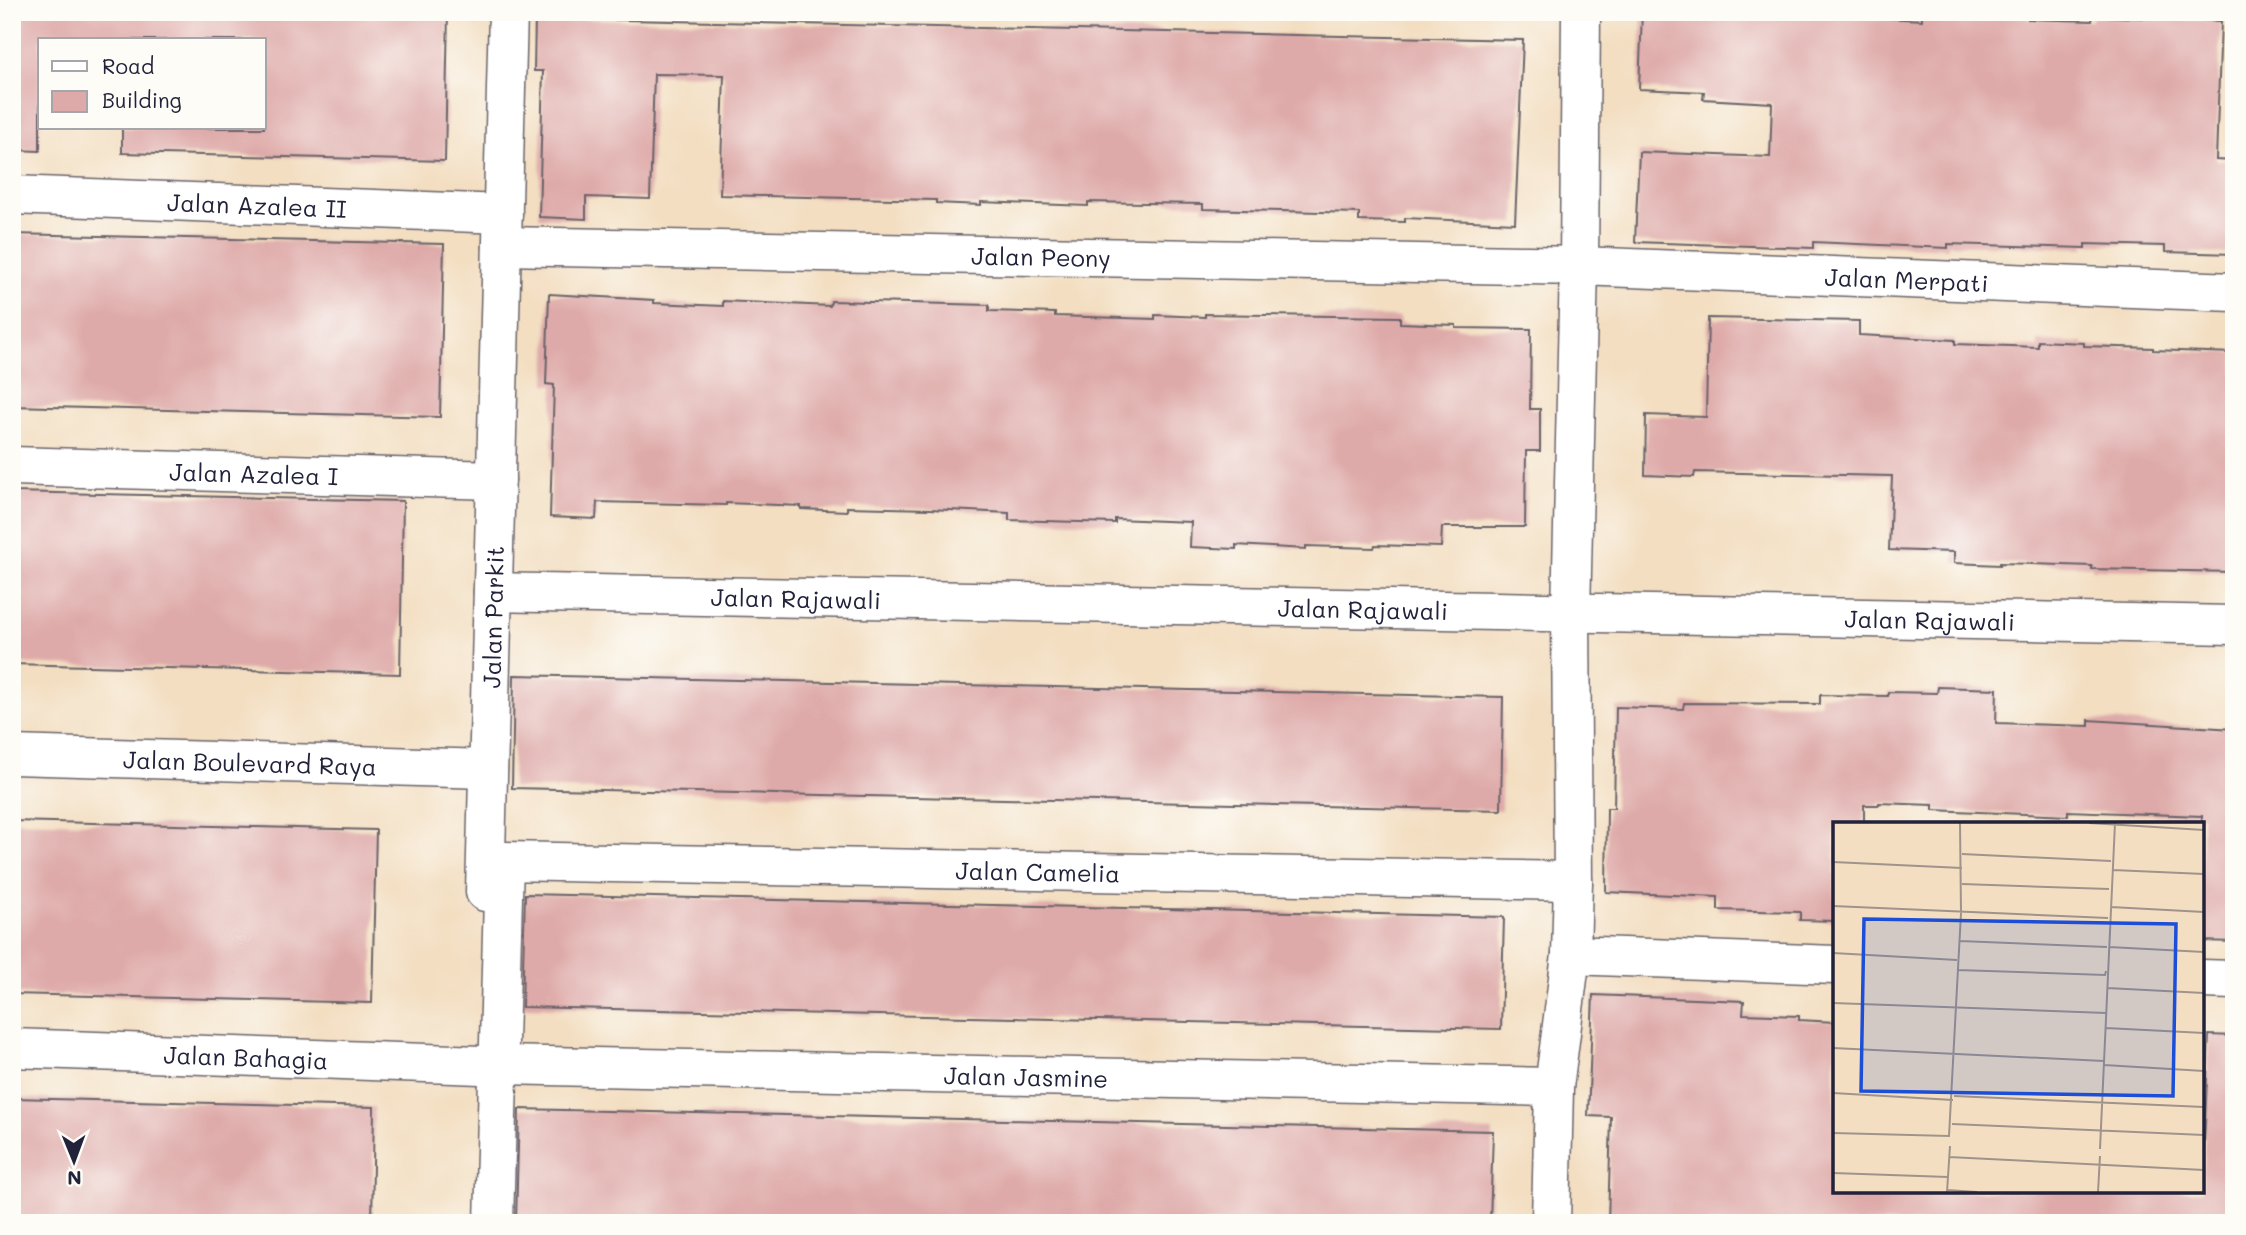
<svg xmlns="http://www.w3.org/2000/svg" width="2246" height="1235" font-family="Mali,sans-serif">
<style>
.building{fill:#deaaa9}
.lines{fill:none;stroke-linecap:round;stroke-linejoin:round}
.street-casing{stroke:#6b646a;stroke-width:41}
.street{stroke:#fff;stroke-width:38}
.labels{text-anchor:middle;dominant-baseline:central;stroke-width:5;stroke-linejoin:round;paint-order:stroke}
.street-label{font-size:24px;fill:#22223b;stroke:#fdfcf7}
.inset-road{fill:none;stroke:#9f938b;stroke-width:2}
.view{fill:#1d4ed8;fill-opacity:0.15;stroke:#1d4ed8;stroke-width:3.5}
.inset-edge{fill:none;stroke:#22223b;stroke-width:3.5}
</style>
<rect width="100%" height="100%" fill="#fdfcf7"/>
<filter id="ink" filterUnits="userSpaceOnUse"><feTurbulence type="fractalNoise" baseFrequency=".0143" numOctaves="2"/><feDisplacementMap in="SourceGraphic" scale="14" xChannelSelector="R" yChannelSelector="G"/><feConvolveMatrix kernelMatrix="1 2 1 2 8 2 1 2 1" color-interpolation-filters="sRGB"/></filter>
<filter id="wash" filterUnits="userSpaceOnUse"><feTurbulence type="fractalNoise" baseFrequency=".00686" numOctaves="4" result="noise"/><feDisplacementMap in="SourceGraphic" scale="28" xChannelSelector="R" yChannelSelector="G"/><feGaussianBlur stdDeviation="1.57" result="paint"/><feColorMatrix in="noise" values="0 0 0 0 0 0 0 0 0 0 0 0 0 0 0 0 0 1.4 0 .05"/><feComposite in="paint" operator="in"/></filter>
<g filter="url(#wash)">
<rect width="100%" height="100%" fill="#f3dec1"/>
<g id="blocks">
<g class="building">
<polygon points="12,12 448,12 445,161 122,153 122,128 264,128 264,40 40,40 40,151 12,150"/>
<polygon points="1642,12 1768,12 1922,20 1922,14 2028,16 2028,19 2092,21 2093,16 2221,21 2216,160 2234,161 2234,254 2165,252 2165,246 2085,244 2085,248 1948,244 1948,248 1813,242 1813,248 1635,242 1639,152 1770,157 1772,103 1703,99 1704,92 1639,89"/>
<polygon points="535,18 1523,40 1515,223 1405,218 1405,222 1359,221 1359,213 1203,209 1203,204 1088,202 1088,206 981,202 981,205 936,203 936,200 720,195 724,75 654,74 650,199 586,197 586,219 539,217 543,71 534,71"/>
<polygon points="12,234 444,244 440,417 12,406"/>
<polygon points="549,294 654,300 654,303 723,306 723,301 830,306 831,301 989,305 989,311 1055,313 1055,316 1155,319 1155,315 1205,317 1205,314 1400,317 1400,323 1456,325 1456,328 1531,329 1530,409 1540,409 1540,451 1526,451 1525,527 1442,527 1441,547 1375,545 1374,548 1306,546 1306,549 1236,545 1236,549 1190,547 1191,522 1115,519 1115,523 1009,520 1009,513 930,509 847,507 847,511 801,509 801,506 726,503 726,505 597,502 596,519 550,517 554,385 546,384"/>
<polygon points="1708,318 1859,321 1859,335 1955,340 1955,344 2038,347 2038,341 2084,343 2084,346 2153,348 2153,350 2234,353 2234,572 2092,569 2092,566 2000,563 2000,565 1954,563 1954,552 1889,550 1892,476 1695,472 1694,477 1645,475 1646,415 1706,417"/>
<polygon points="12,492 403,501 400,674 12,664"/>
<polygon points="514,675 1503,697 1501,810 512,788"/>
<polygon points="1938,687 1997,689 1996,723 2089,726 2089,720 2234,729 2234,942 2202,941 2202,816 2068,811 2068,816 1933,810 1933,805 1879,803 1879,805 1864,805 1864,824 1835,824 1835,921 1800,920 1800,912 1718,910 1718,897 1606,892 1607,808 1614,808 1616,707 1683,709 1684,703 1820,704 1820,695 1888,696 1888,692 1937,693"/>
<polygon points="12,821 376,830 372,1003 12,994"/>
<polygon points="525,894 1504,917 1501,1029 522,1007"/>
<polygon points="1593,995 1744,1001 1743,1014 1799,1016 1799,1020 1835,1022 1835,1191 2202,1191 2209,1035 2234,1036 2234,1223 1608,1223 1611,1117 1588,1116"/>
<polygon points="12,1098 374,1107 372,1223 12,1223"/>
<polygon points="519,1109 1493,1131 1490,1223 516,1222"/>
</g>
</g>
</g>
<g filter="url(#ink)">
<use href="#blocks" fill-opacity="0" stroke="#6b646a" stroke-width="2"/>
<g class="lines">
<defs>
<g id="street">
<path id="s1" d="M12 195 503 214"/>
<path id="s2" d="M502 246 1579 266 2234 292"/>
<path id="s3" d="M12 466 496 480"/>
<path id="s4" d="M493 592 2234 625"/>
<path id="s5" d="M12 755 488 769"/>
<path id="s6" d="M485 892 508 12"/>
<polyline points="1571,955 1835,965"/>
<polyline points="2202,979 2234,980"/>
<path id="s7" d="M12 1048 481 1065"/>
<path id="s8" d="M499 1065 1554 1087"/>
<path id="s9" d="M494 1223 504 861 1573 881"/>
<polyline points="1551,1223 1554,1087 1571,955 1573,881 1571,614 1579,266 1581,12"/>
</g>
</defs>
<use href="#street" class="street-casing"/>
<use href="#street" class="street"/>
</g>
</g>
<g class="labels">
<g class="street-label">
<text stroke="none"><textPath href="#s1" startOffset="245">Jalan Azalea II</textPath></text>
<text stroke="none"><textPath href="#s2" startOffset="539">Jalan Peony</textPath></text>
<text stroke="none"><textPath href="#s2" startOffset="1405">Jalan Merpati</textPath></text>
<text stroke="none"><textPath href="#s3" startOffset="242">Jalan Azalea I</textPath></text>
<text stroke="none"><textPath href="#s4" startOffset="303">Jalan Rajawali</textPath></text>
<text stroke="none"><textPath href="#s4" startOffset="870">Jalan Rajawali</textPath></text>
<text stroke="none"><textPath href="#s6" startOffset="275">Jalan Parkit</textPath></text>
<text stroke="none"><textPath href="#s4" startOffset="1437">Jalan Rajawali</textPath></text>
<text stroke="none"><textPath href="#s5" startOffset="238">Jalan Boulevard Raya</textPath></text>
<text stroke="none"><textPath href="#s9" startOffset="896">Jalan Camelia</textPath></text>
<text stroke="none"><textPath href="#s7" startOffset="234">Jalan Bahagia</textPath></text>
<text stroke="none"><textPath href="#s8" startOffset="527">Jalan Jasmine</textPath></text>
</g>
</g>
<g transform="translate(1833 822)">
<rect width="371" height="371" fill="#f3dec1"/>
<path class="inset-road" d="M256 1 371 8M129 32 278 39M0 40 129 46M280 48 371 52M129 62 276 67M0 84 275 96M278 85 371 90M127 119 274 125M276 125 371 130M0 131 124 138M124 148 272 153 273 149M274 166 371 171M0 181 273 191M273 206 371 211M0 226 271 239M271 243 371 249M0 271 120 278M121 274 371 285M119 302 371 313M0 311 116 314 128 91 127 1M267 327 282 1M116 335 371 348M0 351 115 355M114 368 144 370M114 370 117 324M265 370 267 334"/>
<path class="view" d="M31 97 343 102 340 274 28 269Z"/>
<rect width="371" height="371" class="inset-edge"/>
</g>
<rect width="2246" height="1235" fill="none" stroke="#fdfcf7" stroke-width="42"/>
<rect x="38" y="38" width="228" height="91" fill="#fdfcf7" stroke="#a5a5ac" stroke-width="2"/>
<rect x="52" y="61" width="35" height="10" fill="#ffffff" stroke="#a5a5ac" stroke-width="2"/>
<text x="102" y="74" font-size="21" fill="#22223b">Road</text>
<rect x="52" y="91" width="35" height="21" fill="#deaaa9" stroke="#a5a5ac" stroke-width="2"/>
<text x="102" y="108" font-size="21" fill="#22223b">Building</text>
<g transform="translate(74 1161) rotate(179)" stroke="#fdfcf7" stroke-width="5" paint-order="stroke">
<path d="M0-5L12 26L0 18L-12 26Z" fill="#22223b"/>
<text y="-10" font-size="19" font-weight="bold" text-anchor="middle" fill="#22223b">N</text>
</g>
</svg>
